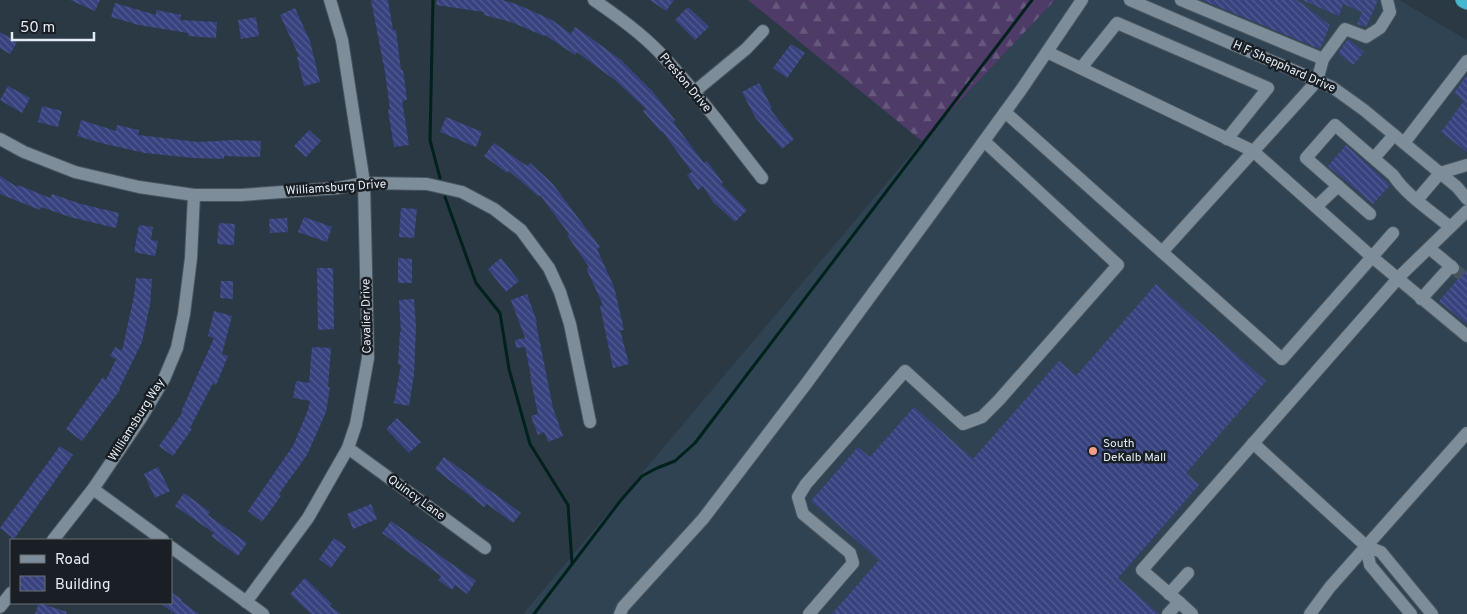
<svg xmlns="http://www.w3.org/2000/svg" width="1467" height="614" font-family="Overpass,sans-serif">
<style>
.built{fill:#2f4353}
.forest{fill:url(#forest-firs)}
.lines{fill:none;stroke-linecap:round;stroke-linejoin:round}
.stream{stroke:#00211c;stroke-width:3}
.building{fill:url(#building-back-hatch)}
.minor-tunnel{stroke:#47545e;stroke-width:12;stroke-dasharray:12 6;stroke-linecap:butt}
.minor-casing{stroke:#49555e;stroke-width:14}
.highway-casing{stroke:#49555e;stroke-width:16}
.minor{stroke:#7d8d9a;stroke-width:12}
.highway{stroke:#45b8ce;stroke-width:15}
.poi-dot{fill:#f49e89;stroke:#191f24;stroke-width:2}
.labels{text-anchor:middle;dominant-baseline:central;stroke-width:5;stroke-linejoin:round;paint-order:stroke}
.street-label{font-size:12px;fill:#e3ebf3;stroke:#191f24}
.poi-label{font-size:12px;fill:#e3ebf3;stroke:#191f24;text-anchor:start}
</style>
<defs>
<pattern id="forest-firs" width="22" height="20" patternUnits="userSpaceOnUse" patternTransform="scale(1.25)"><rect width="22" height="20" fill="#4e3b67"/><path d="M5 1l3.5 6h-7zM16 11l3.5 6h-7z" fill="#67587d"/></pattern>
<pattern id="building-back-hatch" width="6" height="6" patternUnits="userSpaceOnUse" patternTransform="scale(1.25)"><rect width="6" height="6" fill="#37427f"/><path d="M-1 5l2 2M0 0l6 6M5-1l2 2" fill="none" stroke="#545d92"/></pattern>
</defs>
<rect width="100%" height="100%" fill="#2b3944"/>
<polygon class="built" points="1055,0 1399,0 1467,40 1467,614 523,614 922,141"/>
<polygon class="forest" points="748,0 1055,0 922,141"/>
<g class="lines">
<g class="stream">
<polyline points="433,0 430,140 440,178"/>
<polyline points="445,197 476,283 500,313 509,369 530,444 568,505 572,563"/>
<polyline points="534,614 621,500 642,476 657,468 675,461 695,443 1032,0"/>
</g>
</g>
<g class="building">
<polygon points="70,0 100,0 95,11"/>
<polygon points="371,0 388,0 393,30 396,30 401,70 403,70 407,100 402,101 409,145 394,147 388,110 390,109 385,72"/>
<polygon points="437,0 502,0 516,4 552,20 571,34 575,27 588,36 621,60 653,92 675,120 673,122 704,163 707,161 723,183 721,184 747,210 735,222 713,202 703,186 698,190 687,175 692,172 662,131 661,132 643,111 646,109 616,81 577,52 575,55 545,35 544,36 511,22 484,15 484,12 436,5"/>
<polygon points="650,0 674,0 666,11"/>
<polygon points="1202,0 1297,0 1330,25 1320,49"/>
<polygon points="1302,0 1378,0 1366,27 1357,24 1362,12 1343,4 1339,16"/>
<polygon points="115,3 156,15 156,10 181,15 180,20 217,22 216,38 188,36 188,33 139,25 111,17"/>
<polygon points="688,7 709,27 695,40 675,20"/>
<polygon points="295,8 310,41 320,82 304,86 297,57 299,56 280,15"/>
<polygon points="256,17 259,36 241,39 238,20"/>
<polygon points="0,32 17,42 10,54 0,48"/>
<polygon points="1348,39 1364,52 1353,65 1338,53"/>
<polygon points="791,44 805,53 787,78 773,68"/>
<polygon points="1467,75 1467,152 1441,132 1464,101 1454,93"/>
<polygon points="759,83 772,108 770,109 794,139 782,149 755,117 742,92"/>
<polygon points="8,86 30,98 22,113 0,100"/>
<polygon points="42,106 62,111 58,127 38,122"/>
<polygon points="446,117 482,132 476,147 440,132"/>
<polygon points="81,120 116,131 117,125 139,130 138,135 198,142 234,140 261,141 260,157 224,156 224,159 194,158 145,153 105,144 77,136"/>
<polygon points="309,130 321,141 306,157 294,146"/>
<polygon points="494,143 527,166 530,163 552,183 600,247 597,249 614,287 624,330 620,330 629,364 613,368 600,306 603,305 586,268 589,267 567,235 569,234 540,195 539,197 509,171 507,173 484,156"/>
<polygon points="1346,145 1390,185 1373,204 1328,166"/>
<polygon points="0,176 17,187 18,185 50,198 52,194 81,204 119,213 116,228 70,217 41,207 40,210 0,194"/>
<polygon points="401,208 417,209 414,238 399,237"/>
<polygon points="304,217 332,227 327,242 298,232"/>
<polygon points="287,218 288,232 270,233 269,219"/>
<polygon points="219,223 235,224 234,245 217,244"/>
<polygon points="139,225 153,227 151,240 158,241 155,256 134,252"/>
<polygon points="398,258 412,259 412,283 398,283"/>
<polygon points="501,258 519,281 506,292 488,269"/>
<polygon points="317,268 333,268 334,329 318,330"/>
<polygon points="1467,269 1467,324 1439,301"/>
<polygon points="136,278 152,279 150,305 142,342 119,389 120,390 82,441 66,429 103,377 106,380 116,359 110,356 115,347 122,351 134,296"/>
<polygon points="221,281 233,281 233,299 220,298"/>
<polygon points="1156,284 1266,381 1186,473 1199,485 1118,578 1159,614 832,614 879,560 811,501 858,447 870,457 914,407 973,459 1059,361 1076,376"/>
<polygon points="527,294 537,322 536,323 553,408 563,436 548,442 544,432 538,435 531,416 538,414 530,376 531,376 525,347 516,348 515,340 525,338 511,300"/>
<polygon points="414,299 416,327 414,374 409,406 394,403 401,365 398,365 400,332 401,332 399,300"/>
<polygon points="214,311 232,316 222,354 228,356 216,385 213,383 190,428 192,429 173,456 159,446 182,413 181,412 214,338 208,336"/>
<polygon points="312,347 331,348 328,387 330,387 326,412 307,455 279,494 281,496 262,522 248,511 293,446 308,410 310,401 293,398 296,381 309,383"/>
<polygon points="397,418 421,442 409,453 386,429"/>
<polygon points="60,446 73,455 14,539 0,528"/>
<polygon points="444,457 521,513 513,523 487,504 484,507 435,469"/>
<polygon points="158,467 170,491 155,498 144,474"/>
<polygon points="184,493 210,512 208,515 247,543 238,556 211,536 214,533 175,506"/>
<polygon points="371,504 377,519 353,529 347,514"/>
<polygon points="391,521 476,581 467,594 455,585 452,590 438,580 441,576 382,533"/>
<polygon points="334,538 346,547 331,568 319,559"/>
<polygon points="305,578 332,604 330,606 341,614 311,614 290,594"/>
<polygon points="171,592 182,600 181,601 199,614 175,614 173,612 171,614 171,611 160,603 171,603"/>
<polygon points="39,603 67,612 66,614 35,614"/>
</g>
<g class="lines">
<polyline class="minor-tunnel" points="1453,268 1467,279"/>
<defs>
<g id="minor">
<path d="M594 0C617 16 641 33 660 53 697 92 729 136 762 178"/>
<polyline points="1130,0 1332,87 1364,110 1457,187 1467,199"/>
<polyline points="1181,0 1323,59"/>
<polyline points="1387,0 1390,12 1380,28 1366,37 1345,29 1323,59 1317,81 1162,252 1282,359 1372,257 1467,336"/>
<polyline points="1047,52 1253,151 1372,257 1393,233"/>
<polyline points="1081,68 1117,23 1268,88 1227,139"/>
<polyline points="694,92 746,49 763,31"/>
<polyline points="1005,112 1162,252"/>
<polyline points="0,139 24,152 75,172 139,187 194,195 241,195 338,188 364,183 427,184 462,192 494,209 521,230 549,268 560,292 570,324 590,422"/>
<polyline points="1404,143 1467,61"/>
<polyline points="1374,158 1394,135"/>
<polyline points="1417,200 1440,173 1467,165"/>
<polyline points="1316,207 1338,186"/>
<path d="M1370 214 1306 158 1335 125 1393 175C1407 196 1431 211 1450 227"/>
<polyline points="1429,248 1453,268"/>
<polyline points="1421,299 1451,266"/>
<polyline points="1253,443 1366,546 1381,552 1432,614"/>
<polyline points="348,448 485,548"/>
<polyline points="93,489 163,540"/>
<polyline points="53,540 93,489 141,418 164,379 177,348 184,314 191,258 194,195"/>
<polyline points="1366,546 1370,565 1411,614"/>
<polyline points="171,547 263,614"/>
<polyline points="1169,594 1188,573"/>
<polyline points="246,602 308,518 348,448 356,424 368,358 364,183 342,40 330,0"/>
<polyline points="1179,602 1142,570 1401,275 1467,211"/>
<polyline points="0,607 11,593"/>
<polyline points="620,614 623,607 703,519 806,384 936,207 1021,90 1082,0"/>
<polyline points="809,614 853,563 850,553 803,514 798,497 806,484 905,371 963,424 982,417 999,400 1118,265 984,141"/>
<polyline points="1168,614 1179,602 1192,614"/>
<polyline points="1310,614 1330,587 1467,433"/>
</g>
<polyline id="highway" points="1463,0 1467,2"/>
</defs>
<use href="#minor" class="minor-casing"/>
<use href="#highway" class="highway-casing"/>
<use href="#minor" class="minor"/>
<use href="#highway" class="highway"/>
</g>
<circle class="poi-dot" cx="1093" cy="451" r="5"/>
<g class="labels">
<g class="street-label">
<text transform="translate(1284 67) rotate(24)">H F Shepphard Drive</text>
<text transform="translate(685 83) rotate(50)">Preston Drive</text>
<text transform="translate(336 188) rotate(-4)">Williamsburg Drive</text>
<text transform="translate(367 316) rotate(-91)">Cavalier Drive</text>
<text transform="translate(137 420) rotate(-58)">Williamsburg Way</text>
<text transform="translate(416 498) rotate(36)">Quincy Lane</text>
</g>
<g class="poi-label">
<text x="1103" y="444">South<tspan x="1103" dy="14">DeKalb Mall</tspan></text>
</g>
</g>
<rect x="10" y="539" width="162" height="65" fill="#191f24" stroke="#6a7177"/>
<rect x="20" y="555" width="25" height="8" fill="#7d8d9a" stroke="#6a7177"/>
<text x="55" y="564" font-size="15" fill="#e3ebf3">Road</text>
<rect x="20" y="576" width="25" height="15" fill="url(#building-back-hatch)" stroke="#6a7177"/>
<text x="55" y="589" font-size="15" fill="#e3ebf3">Building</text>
<path d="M12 32v8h82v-8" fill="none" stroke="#e3ebf3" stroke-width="2.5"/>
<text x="20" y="32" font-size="15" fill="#e3ebf3" stroke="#191f24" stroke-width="4" paint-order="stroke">50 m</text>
</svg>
